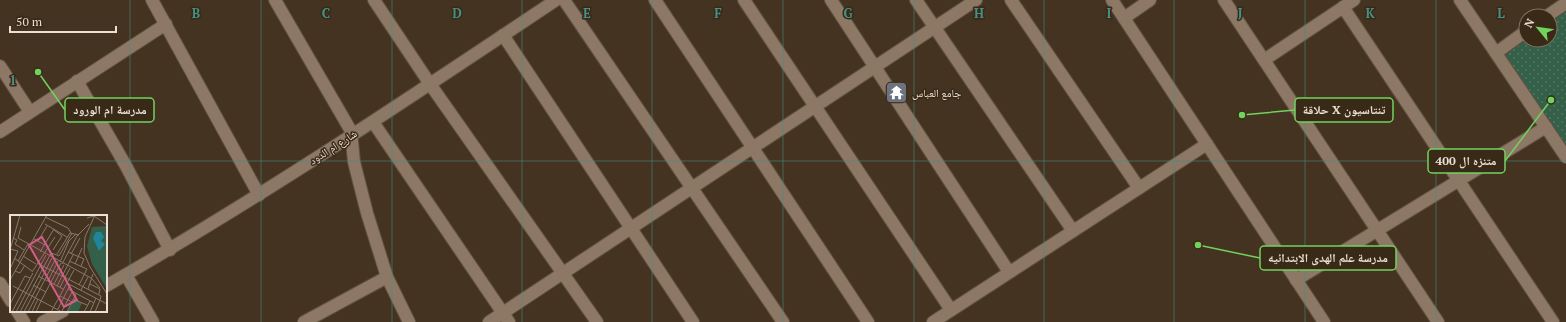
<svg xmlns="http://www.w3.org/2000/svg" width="1566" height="322" font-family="'PT Serif','Noto Naskh Arabic',serif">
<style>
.park{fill:url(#park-dots)}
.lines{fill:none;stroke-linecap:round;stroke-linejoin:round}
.minor-casing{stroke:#605142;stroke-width:14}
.minor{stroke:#8c7864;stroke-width:12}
.grid{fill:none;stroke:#469088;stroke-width:1;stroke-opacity:0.55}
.labels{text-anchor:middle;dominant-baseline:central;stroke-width:3;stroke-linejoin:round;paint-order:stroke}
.poi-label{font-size:11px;fill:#ebe0d6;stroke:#392917;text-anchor:start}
.street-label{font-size:11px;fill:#ebe0d6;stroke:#392917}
.inset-road{fill:none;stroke:#877869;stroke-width:1}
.view{fill:#d05e86;fill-opacity:0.15;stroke:#d05e86;stroke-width:2}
.inset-edge{fill:none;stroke:#ebe0d6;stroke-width:2}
.grid-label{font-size:13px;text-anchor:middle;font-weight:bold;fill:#469088;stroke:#392917;stroke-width:3;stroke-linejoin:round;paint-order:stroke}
.leader{fill:none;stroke:#72d25e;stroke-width:1.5}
.callout-dot{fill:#72d25e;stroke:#392917;stroke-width:1.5}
.callout{fill:#392917;stroke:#72d25e;stroke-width:1.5}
.callout-label{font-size:12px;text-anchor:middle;font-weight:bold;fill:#ebe0d6}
</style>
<defs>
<pattern id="park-dots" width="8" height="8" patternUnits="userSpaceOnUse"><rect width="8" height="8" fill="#346049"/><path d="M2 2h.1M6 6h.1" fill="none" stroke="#527662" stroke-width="1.8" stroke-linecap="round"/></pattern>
</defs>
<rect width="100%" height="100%" fill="#443321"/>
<polygon class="park" points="1566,11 1566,146 1505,55 1526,40 1550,40 1550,23"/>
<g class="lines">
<defs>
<g id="minor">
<polyline points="152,0 259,195"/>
<polyline points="275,0 351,131 354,162 367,213 387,277 409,322"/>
<polyline points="374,0 430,84 597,322"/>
<polyline points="564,0 783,322"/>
<polyline points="655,0 868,322"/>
<polyline points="744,0 951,310"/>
<polyline points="831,0 1009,272"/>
<polyline points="916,0 1073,231"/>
<polyline points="1011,0 1139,188"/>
<polyline points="1112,0 1324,322"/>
<polyline points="1224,0 1438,322"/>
<polyline points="1460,0 1566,157"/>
<polyline points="1343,7 1553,322"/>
<polyline points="1547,16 1566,3"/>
<polyline points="1124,18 1150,0"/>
<polyline points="503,35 693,322"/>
<polyline points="1496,53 1526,31"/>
<polyline points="1264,60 1354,0"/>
<polyline points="0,66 30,112"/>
<polyline points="77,81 126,166 170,250"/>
<polyline points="373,122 509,322"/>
<polyline points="0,132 166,24"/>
<polyline points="126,275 153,322"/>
<polyline points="1296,280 1546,127"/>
<polyline points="0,283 11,301"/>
<path d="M106 286C260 198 408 99 556 0"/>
<polyline points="17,311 24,322"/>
<polyline points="43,322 63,311"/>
<polyline points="304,322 387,277"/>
<polyline points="489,322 976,0"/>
<polyline points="933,322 1207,144"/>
</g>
</defs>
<use href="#minor" class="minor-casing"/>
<use href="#minor" class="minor"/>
</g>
<path class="grid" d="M130 0V322M261 0V322M392 0V322M522 0V322M652 0V322M783 0V322M914 0V322M1044 0V322M1174 0V322M1305 0V322M1436 0V322M0 161H1566"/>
<defs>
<symbol id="temple-square" viewBox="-11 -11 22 22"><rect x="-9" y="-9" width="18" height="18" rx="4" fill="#6b7280" stroke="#392917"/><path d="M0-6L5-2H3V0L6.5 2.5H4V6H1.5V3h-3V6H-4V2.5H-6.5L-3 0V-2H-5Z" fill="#fff"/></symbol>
</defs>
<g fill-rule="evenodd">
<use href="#temple-square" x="884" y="80" width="25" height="25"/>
</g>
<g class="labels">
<g class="poi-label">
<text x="912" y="93">جامع العباس</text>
</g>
<g class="street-label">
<text transform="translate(333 147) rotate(-33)">شارع ام الدود</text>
</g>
</g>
<g transform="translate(10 215)">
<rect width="97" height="97" fill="#443321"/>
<path d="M97 11V74L82 49 77 31 82 12ZM64 84 72 88 68 97H57Z" fill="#346049"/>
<path d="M86 17H91L94 22 91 26 95 29 89 36 83 23Z" fill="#22839d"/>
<path class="inset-road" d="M85 0 75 22 74 38 80 52 97 79M35 2 58 13 61 18M77 3 84 1 97 10M35 9 57 22M11 12 8 23 81 63M3 23 7 25 5 29 14 35M24 24 35 30M28 26 37 11M0 34 8 36 1 52M0 35 10 0M43 35 52 21 44 15M30 37 44 14M58 37 74 44 71 51M47 39 60 18 69 20M61 39 70 23M47 40 49 41 62 18M13 41 26 49M4 43 22 56M8 46 18 29M59 46 77 54 69 70M50 47 59 26 66 19M27 48 91 81 90 85M52 49 67 21 79 9M65 49 72 33M5 56 10 58 15 50M22 57 45 22M28 61 53 74M82 64 90 73M0 65 37 0M38 66 48 46M41 67 51 48M57 68 97 89M44 69 54 50M80 69 90 74 89 79M23 70 36 77M3 71 52 97M47 71 63 40M50 72 60 53M58 74 84 88M78 74 83 59M71 75 78 62M50 81 62 87M63 84 77 90M31 86 41 67M0 89 15 61 20 63M48 94 60 70M52 96 62 77M2 97 23 58M6 97 36 40M10 97 41 38 47 40M14 97 42 43M18 97 45 45M22 97 28 84M26 97 31 86M41 97 64 55M57 97 66 79M74 97 80 86M80 97 86 83M85 97 90 85"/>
<path class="view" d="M32 22 67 85 54 92 19 30Z"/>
<rect width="97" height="97" class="inset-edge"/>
</g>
<g class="grid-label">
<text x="196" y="18">B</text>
<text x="326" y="18">C</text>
<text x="457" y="18">D</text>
<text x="587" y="18">E</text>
<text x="718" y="18">F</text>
<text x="848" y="18">G</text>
<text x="979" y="18">H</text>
<text x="1109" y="18">I</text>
<text x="1240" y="18">J</text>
<text x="1370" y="18">K</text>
<text x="1501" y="18">L</text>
<text x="13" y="85">1</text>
</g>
<path class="leader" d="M1242 115L1295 110M38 72L65 110M1551 100L1505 161M1198 245L1260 258"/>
<g class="callout-dot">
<circle cx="1242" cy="115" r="4"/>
<circle cx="38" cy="72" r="4"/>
<circle cx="1551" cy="100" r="4"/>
<circle cx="1198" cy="245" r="4"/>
</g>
<g class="callout">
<rect x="1295" y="98" width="98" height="24" rx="4"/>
<rect x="65" y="98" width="89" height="24" rx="4"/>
<rect x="1428" y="149" width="77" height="24" rx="4"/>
<rect x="1260" y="246" width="136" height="24" rx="4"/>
</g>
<g class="callout-label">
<text x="1344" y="114">حلاقة X تنتاسيون</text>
<text x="110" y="114">مدرسة ام الورود</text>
<text x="1466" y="165">متنزه ال 400</text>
<text x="1328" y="262">مدرسة علم الهدى الابتدائيه</text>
</g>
<g transform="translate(1538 28) rotate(299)"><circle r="19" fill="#392917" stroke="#807263"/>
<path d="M0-3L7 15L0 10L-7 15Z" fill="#72d25e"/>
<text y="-6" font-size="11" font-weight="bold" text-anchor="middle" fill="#ebe0d6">N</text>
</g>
<path d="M10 26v6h106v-6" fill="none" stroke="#ebe0d6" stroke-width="2"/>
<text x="16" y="26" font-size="12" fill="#ebe0d6" stroke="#392917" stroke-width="3" paint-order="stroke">50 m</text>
</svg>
